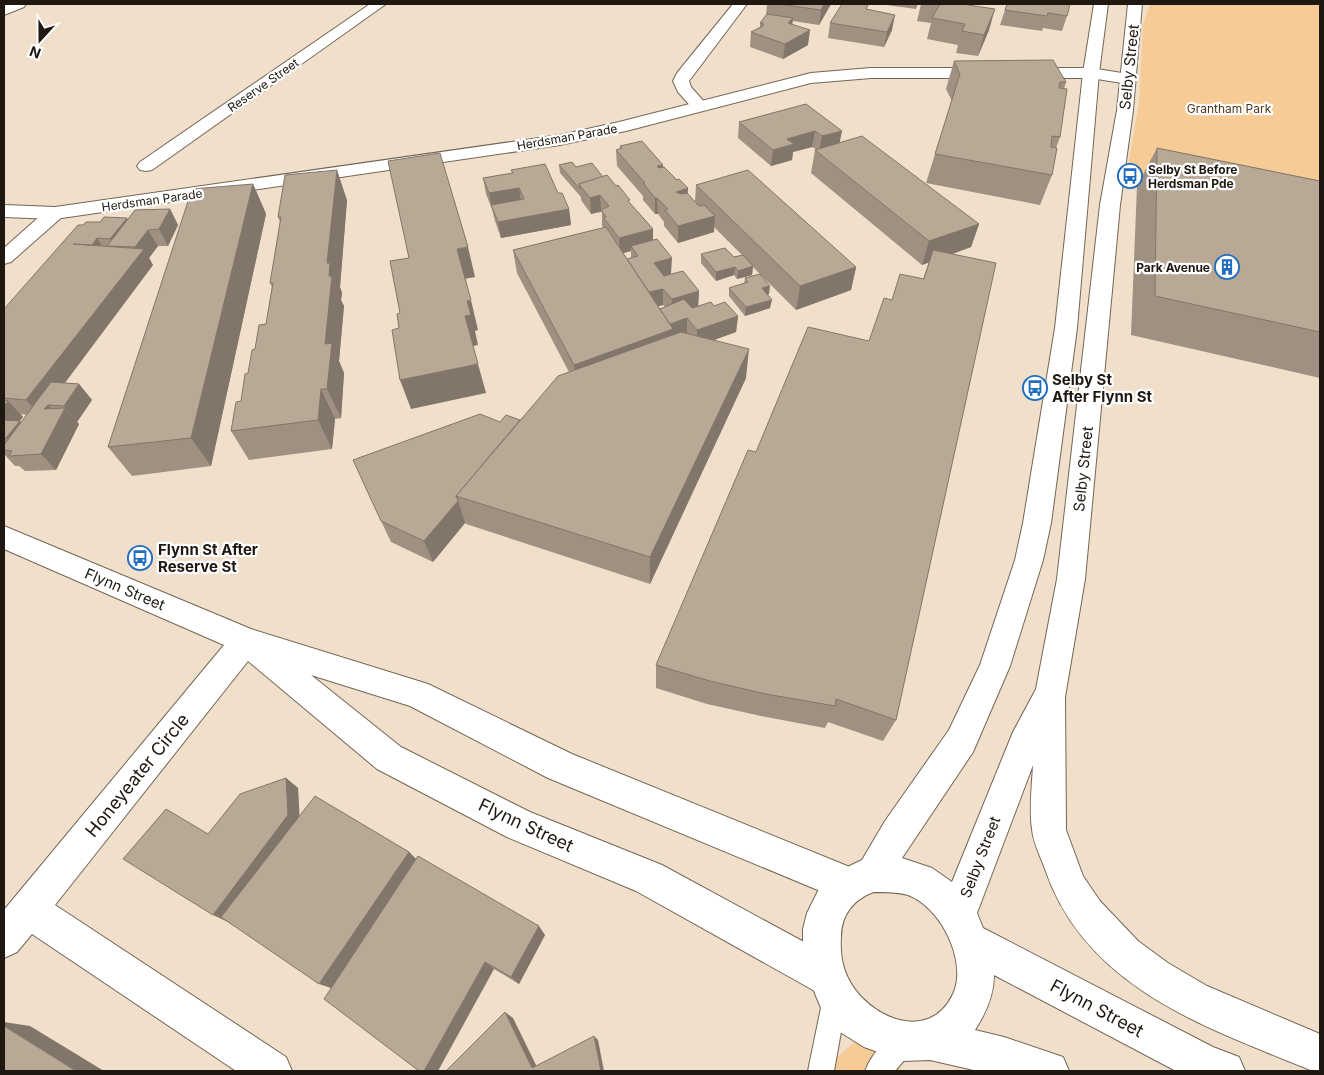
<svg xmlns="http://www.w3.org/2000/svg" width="1324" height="1075" font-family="Inter,sans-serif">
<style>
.green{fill:#f6cb95}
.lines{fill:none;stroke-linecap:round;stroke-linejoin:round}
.service-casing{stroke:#746654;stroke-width:2}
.minor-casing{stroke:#746654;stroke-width:2}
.secondary-casing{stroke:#746654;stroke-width:2}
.primary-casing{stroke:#746654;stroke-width:2}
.service{fill:#fff;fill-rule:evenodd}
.minor{fill:#fff;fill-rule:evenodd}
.secondary{fill:#fff;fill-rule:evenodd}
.primary{fill:#fff;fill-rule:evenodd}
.wall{fill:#9e9181;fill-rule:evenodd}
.shaded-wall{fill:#817669}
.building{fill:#b8a996;stroke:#817669}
.labels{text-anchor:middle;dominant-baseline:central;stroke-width:4.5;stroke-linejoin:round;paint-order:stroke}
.far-street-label{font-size:12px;fill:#1e1811;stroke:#fff}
.far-park-label{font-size:12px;fill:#4e3718;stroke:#fff}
.far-poi-label{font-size:12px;font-weight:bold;fill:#1e1811;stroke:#fff;text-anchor:start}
.street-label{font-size:15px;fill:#1e1811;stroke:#fff}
.poi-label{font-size:15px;font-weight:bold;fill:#1e1811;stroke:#fff;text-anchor:start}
.near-street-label{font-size:18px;fill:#1e1811;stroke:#fff}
</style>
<rect width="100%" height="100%" fill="#f0dfcb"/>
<g class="green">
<polygon points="1150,4 1320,4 1320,226 1125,184 1139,102 1143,25"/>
<polygon points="870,1027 902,1071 823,1071"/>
</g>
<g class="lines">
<defs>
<g id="service">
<polygon points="835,986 844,989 847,998 834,1071 808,1071 823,998 826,989"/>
<path d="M903 1029 912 1033 916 1042 912 1051 895 1071H865C871 1055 887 1036 903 1029Z"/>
</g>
<g id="minor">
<polygon points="8,4 26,4 24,7 4,15 4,6"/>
<polygon points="370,4 386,4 152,170 146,171 140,170 137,166 140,162"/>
<polygon points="733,4 747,4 689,81 691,87 708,106 706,110 694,110 678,92 673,81 677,73"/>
<polygon points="55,207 62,209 65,213 62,217 11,262 4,264 4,248 48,209"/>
<polygon points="4,526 251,629 428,684 572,754 862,872 867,885 862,898 849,903 548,778 410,706 311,675 401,747 530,812 662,865 841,962 846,976 841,990 827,995 813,990 636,891 507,837 377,769 248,661 55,905 286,1057 292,1071 236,1071 32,934 17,952 4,958 4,910 224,645 4,549"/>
</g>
<polygon id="secondary" points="871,68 1091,68 1128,74 1134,76 1136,79 1134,82 1128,84 1091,78 871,78 811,83 626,131 560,145 55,219 4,217 4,205 55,207 560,135 619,122 811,73"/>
<path id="primary" d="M1094 4H1108L1099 73 1077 328 1051 523 1043 560 1010 666 973 752 902 858 932 868 952 882 1013 732 1036 689 1057 579 1100 205 1117 110 1128 4H1142L1133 110 1120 205 1085 579 1065 697 1066 830 1083 876 1100 901 1138 941 1168 963 1207 986 1320 1034V1071H1313C1207 1028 1085 988 1045 869 1040 856 1033 842 1032 829 1029 808 1032 785 1033 765L977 913 983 928 1213 1047 1239 1057 1245 1071H1176L994 975C994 995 986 1013 975 1030L1004 1037 1063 1057 1069 1071H978L930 1060 903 1061 864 1047 840 1032 821 1008 809 979 803 945V929L807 913 820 887 839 871 862 860 885 821 949 730 980 665 1015 560 1023 523 1055 328 1083 73ZM874 892C885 892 898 892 908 895 941 907 968 962 953 994 929 1045 867 1017 848 978 842 966 840 951 841 937 841 916 853 899 874 892Z"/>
</defs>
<use href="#service" class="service-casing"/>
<use href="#minor" class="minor-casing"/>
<use href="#secondary" class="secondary-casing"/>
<use href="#primary" class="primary-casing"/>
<use href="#service" class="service"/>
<use href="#minor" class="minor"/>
<use href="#secondary" class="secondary"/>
<use href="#primary" class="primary"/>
</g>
<g class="wall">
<polygon points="767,4 831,4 819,25 793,21 792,24 808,45 783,59 750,47 751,32 760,27 760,23 766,16"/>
<polygon points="879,4 918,4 916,9"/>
<polygon points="921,4 971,4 970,5 989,30 978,56 956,53 958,45 927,39 931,23 917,21"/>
<polygon points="1007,4 1067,16 1062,31 1043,28 1042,31 1000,25"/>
<polygon points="867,9 892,30 884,47 828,38 830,23"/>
<polygon points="954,61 1066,82 1064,89 1060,137 1056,148 1052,175 1040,205 926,183 935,154 952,101 946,89"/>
<polygon points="806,104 840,142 979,224 971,247 952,254 896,720 883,741 828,722 825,728 761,716 707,704 656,688 656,665 756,452 869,341 892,300 923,279 929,262 922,265 811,173 815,150 816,149 812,147 793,152 792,160 771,166 738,138 739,122"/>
<polygon points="620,146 663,165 663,167 677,180 688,188 687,194 695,202 696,185 856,267 851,290 796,310 751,265 753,266 752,275 737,279 734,275 716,281 701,263 701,254 734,257 742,255 714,227 714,232 678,243 664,226 664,222 658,214 655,214 643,200 643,196 617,166 616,150 620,149"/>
<polygon points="1157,148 1320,181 1320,378 1131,335 1137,186"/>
<path d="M559 165 576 167 603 177 630 203 653 229V240L671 274 664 276 699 291 698 306H714L738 316 736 332 714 340 746 378 650 584 466 524 465 523 433 562 391 542 381 521 500 422 520 420 569 372 517 273 513 250 604 228 602 226V212L591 214 581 200V197L560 173ZM631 251V258L627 259 623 253ZM663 305 665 307 660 309 658 306Z"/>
<polygon points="511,170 558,193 569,209 571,225 501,238 495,221 492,209 486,194 483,178 512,173"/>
<polygon points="253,184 266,214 211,466 132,476 108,447"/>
<polygon points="347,200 340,287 342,293 341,300 344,306 339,361 344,373 341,418 335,419 332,449 249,460 231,431 241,401 248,373 255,349 266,324 272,287 270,283 280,222 278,217"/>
<path d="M170 209 178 225 168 246H158L149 258 153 265 65 383 79 384 92 400 77 422 79 424 56 470 25 471 19 466H15L4 454V309L100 222 127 218V219ZM21 414 27 415 21 422 20 421 23 417Z"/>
<polygon points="745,278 769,294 767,295 770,308 745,316 729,296 729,288 744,284"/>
<polygon points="286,778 298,788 299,816 409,852 416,859 545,935 519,984 494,969 331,988 228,922 208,834"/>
</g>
<g class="shaded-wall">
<polygon points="824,4 831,4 819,25 821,10"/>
<polygon points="995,9 989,30 978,56 984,35"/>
<polygon points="895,15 892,30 884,47 887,32"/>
<polygon points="793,18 791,33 788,23"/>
<polygon points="810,30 808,45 783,59 785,44"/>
<polygon points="815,131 812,147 793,152 792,160 771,166 773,150 787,139"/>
<polygon points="842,131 839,146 819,152 822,136"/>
<polygon points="663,165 663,181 657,166"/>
<polygon points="337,170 347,200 340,287 342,293 341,300 344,306 339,361 344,373 341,418 327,389 325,344 329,276 327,263"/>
<polygon points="253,184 266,214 211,466 191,438"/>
<polygon points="519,188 521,204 491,205 492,209 489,193"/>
<polygon points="688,188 687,204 676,192"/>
<polygon points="600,195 601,211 591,214 590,198"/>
<polygon points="655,198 657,198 658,214 655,214"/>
<polygon points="170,209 178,225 168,246 159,229"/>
<polygon points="569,209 571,225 501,238 498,222"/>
<polygon points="715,216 714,232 678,243 678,226"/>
<polygon points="127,218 136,234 114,246 110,239"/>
<polygon points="979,224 971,247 922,265 929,241"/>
<polygon points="653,229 653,245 631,246 631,251 620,254 619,238"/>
<polygon points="148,230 158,246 149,258 153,265 48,405 60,419 65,408 79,424 56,470 41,454 40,416 26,400 140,254 135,247"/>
<polygon points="97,238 108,255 102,261 92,245"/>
<polygon points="468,247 475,277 464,279 457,249"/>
<polygon points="672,258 671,274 654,279 654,263"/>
<polygon points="753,266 752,275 737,279 738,271"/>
<polygon points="735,267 734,275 716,281 716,272"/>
<polygon points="856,267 851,290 796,310 800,286"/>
<polygon points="770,286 769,294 761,297 762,288"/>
<polygon points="663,289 663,305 648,309 648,293"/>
<polygon points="699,291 698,307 671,315 672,299"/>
<polygon points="471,300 478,330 475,331 478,345 473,346 465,316 467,301"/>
<polygon points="772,300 770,308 745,316 746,307"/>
<polygon points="738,316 736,332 697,346 697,330"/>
<polygon points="687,318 687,335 577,388 574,365 669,325"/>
<polygon points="749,349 746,378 650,584 650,557"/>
<polygon points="478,364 486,393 411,409 400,380"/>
<polygon points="79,384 92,400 77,422 64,406"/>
<polygon points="321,389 335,419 332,449 318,420"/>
<polygon points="8,401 23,417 8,435 4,430 4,406"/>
<polygon points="20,421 34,436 22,454 6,438"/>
<polygon points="458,501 465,523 433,562 424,541"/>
<polygon points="286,778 298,788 300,824 228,922 213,915"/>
<polygon points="409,852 421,864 337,990 319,984"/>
<polygon points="539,926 545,935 519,984 511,977"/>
<polygon points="485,962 494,969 438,1071 424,1071"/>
<polygon points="505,1012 513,1018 539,1071 532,1068"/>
<polygon points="4,1022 30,1026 104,1071 76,1071 4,1026"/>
<polygon points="594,1036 598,1040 604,1071 601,1071"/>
</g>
<g class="building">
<polygon points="779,4 824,4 821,10"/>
<polygon points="842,4 857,4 868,5 866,9 895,15 887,32 830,23"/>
<polygon points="940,4 968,4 968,5 995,9 984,35 962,31 965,24 932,18"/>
<polygon points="1007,4 1070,4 1067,16 1048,13 1047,16 1005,10"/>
<polygon points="767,14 793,18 788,23 810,30 785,44 751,32 763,26 763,23 760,23"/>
<polygon points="1053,60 1066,82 1060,82 1059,88 1067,89 1060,137 1052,136 1051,147 1057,148 1052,175 935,154 960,74 954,61"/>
<polygon points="806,104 842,131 822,136 815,131 787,139 794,144 773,150 739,122"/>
<polygon points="862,136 979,224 929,241 815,150"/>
<polygon points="642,141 663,165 657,166 659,168 664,167 677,180 679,179 688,188 676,192 681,194 687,193 699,206 704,205 715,216 678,226 665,210 668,209 657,198 655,198 643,183 645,183 616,150 622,148 620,146"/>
<polygon points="1157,148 1320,181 1320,332 1155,296"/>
<polygon points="440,153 468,247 457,249 471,300 467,301 471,315 465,316 478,364 400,380 392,330 399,328 397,314 400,313 390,261 409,258 388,161"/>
<polygon points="572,162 576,167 592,163 603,177 579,184 580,189 559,165"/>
<polygon points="545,164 558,193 562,193 569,209 498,222 491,205 524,199 519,188 489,193 483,178 513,173 511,170"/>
<polygon points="337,170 327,263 330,263 329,276 332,276 325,344 332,343 327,389 321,389 318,420 231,431 236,402 241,401 245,374 248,373 252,350 255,349 259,325 266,324 273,283 270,283 281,217 278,217 285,175"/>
<polygon points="748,170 856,267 800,286 696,185"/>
<polygon points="607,175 616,186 618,185 630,200 628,201 653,229 619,238 604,218 606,217 601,210 609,206 600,195 590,198 579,184"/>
<polygon points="253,184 191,438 108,447 192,189"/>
<polygon points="170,209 159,229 148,230 135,247 107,246 135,210"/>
<polygon points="104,217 127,218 110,239 97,238 92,245 73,244 144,249 26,400 4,398 4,309 78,225 83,225 86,222 100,222"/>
<polygon points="606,227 673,329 574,365 513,250"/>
<polygon points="657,239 672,258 654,263 664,276 683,271 699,291 672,299 663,289 649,292 627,259 638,256 631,246"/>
<polygon points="725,248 734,257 743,255 753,266 738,271 735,267 716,272 701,254"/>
<polygon points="933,250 996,263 896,720 836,699 835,706 766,694 710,681 656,665 748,450 756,452 808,327 869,341 884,298 892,300 900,274 924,279"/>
<polygon points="760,274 770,286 762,288 772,300 746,307 729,288 748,282 745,278"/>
<polygon points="684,299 692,308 711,302 714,306 725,302 738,316 697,330 687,318 670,324 660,309"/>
<polygon points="681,332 749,349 650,557 456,496 558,376"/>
<polygon points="51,382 79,384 64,406 48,405 44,409 65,408 41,454 9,456 12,451 4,450 4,445"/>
<polygon points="4,400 8,401 4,406"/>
<polygon points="480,414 500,422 506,415 520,420 456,496 458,501 424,541 381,521 353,460"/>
<polygon points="4,420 20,421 6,438 4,438"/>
<polygon points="286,778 288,815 213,915 123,859 166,809 208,834 240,794"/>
<polygon points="315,796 409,852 319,984 221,917"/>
<polygon points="418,856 539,926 511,977 485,962 424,1071 419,1071 324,999"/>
<polygon points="505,1012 532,1068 594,1036 601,1071 446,1071"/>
<polygon points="4,1026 76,1071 4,1071"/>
</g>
<defs>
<symbol id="bus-ring" viewBox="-11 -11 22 22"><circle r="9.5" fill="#fff" stroke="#216dbd" stroke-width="1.5"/><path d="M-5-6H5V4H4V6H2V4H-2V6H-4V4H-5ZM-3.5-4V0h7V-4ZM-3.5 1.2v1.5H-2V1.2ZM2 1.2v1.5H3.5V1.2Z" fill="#216dbd"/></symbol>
<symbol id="building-ring" viewBox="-11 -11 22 22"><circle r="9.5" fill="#fff" stroke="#216dbd" stroke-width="1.5"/><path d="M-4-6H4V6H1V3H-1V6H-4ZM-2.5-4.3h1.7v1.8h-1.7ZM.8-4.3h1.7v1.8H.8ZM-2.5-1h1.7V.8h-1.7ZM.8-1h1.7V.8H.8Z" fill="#216dbd"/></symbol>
</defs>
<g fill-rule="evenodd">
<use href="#bus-ring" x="1116" y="162" width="28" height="28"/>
<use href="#building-ring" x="1213" y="253" width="28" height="28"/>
<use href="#bus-ring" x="1021" y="374" width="28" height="28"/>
<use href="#bus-ring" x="126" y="544" width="28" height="28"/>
</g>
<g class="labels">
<g class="far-street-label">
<text transform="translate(263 85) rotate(-35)">Reserve Street</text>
<text transform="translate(567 137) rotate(-10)">Herdsman Parade</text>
<text transform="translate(152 200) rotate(-8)">Herdsman Parade</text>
</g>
<g class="far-park-label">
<text x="1229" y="108">Grantham Park</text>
</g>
<g class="far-poi-label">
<text x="1148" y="169">Selby St Before<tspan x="1148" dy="14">Herdsman Pde</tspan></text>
<text x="1210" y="267" text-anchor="end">Park Avenue</text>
</g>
<g class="street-label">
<text transform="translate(1129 67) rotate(-84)">Selby Street</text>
<text transform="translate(1083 469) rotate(-84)">Selby Street</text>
<text transform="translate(125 589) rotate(23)">Flynn Street</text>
<text transform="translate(980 857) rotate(-69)">Selby Street</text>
</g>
<g class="poi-label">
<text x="1052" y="379">Selby St<tspan x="1052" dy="17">After Flynn St</tspan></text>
<text x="158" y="549">Flynn St After<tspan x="158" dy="17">Reserve St</tspan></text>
</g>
<g class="near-street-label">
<text transform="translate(137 775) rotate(-51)">Honeyeater Circle</text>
<text transform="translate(526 825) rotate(25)">Flynn Street</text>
<text transform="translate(1097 1008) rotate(28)">Flynn Street</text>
</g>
</g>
<rect width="1324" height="1075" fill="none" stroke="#1e1811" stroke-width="10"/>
<g transform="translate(40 40) rotate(201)" stroke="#ffffff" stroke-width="4" paint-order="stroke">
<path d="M0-4L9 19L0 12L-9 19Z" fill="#1e1811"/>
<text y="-8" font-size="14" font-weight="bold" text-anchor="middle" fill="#1e1811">N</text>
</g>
</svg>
